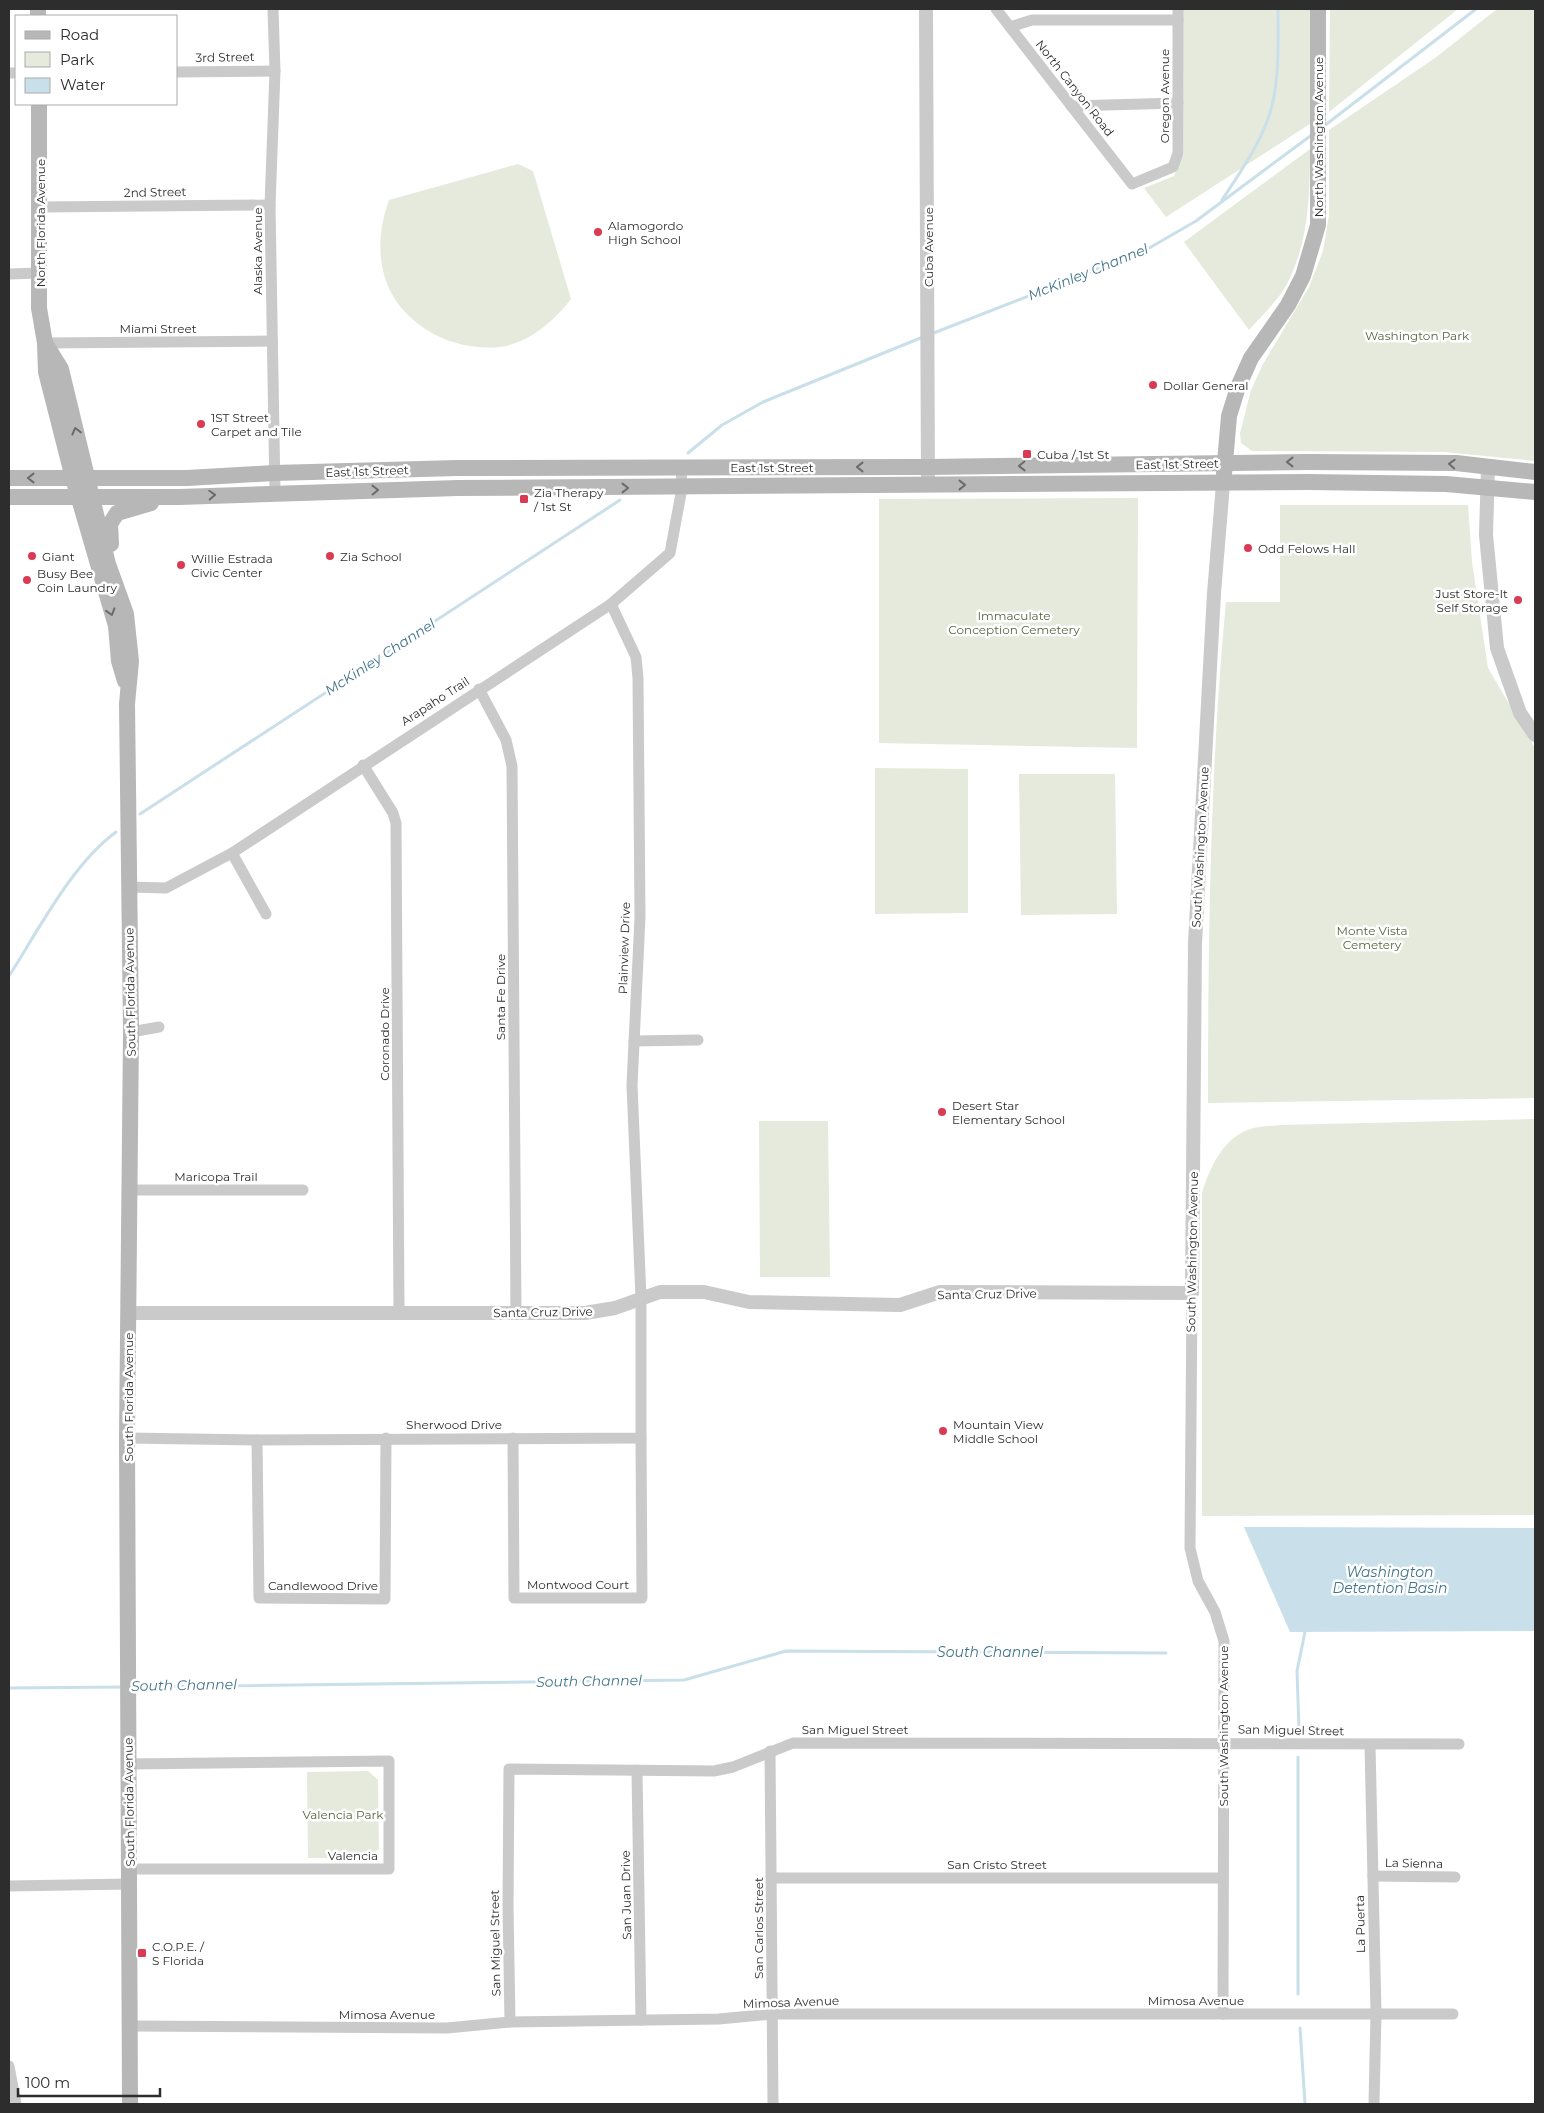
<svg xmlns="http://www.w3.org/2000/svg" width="1544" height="2113" font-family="Montserrat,sans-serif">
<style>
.green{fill:#e5eadc}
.water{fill:#c9dfe9}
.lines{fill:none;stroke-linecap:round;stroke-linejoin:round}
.stream{stroke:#c9dfe9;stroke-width:3}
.minor{stroke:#cacaca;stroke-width:11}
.tertiary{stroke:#cacaca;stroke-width:14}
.secondary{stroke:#b7b7b7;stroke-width:16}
.oneway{stroke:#6b6b6b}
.poi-dot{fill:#d93a54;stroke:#fff;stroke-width:2}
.labels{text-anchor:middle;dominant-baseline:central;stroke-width:5;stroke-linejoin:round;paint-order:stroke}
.street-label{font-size:12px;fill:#2d2d2d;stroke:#fff}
.poi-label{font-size:12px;fill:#2d2d2d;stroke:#fff;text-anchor:start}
.park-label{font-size:12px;fill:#54663e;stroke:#fff}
.water-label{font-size:14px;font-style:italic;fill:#41748a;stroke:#fff}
</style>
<rect width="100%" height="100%" fill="#fff"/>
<g class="green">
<polygon points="1183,9 1310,9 1310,124 1166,217 1144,188 1174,176 1184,154"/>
<polygon points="1330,9 1458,9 1329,112"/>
<polygon points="1497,9 1535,9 1535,461 1444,452 1252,451 1241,443 1240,433 1251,390 1263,364 1309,287 1323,251 1329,215 1329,130 1435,58"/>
<path d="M1310 149C1310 194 1309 240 1288 282 1280 299 1262 315 1249 330L1184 242Z"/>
<path d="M518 164 533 171 571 299C554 321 529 343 500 347 452 352 400 325 385 278 377 252 380 225 389 200Z"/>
<polygon points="1138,498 1137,748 879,743 879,499"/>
<path d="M1280 505H1468L1472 562 1488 668 1535 748V1098L1208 1103C1208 936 1210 769 1226 602H1280Z"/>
<polygon points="875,768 968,769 968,913 875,914"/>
<polygon points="1019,774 1115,774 1117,914 1021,915"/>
<path d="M1535 1119V1515L1202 1516V1193C1210 1167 1223 1137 1253 1128 1262 1126 1272 1126 1281 1125Z"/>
<polygon points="759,1121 828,1121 830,1277 760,1277"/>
<polygon points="368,1771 378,1780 379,1849 369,1858 308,1858 307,1772"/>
</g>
<polygon class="water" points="1244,1527 1535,1528 1535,1631 1290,1632"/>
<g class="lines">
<g class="stream">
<polyline points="1324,126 1476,9"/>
<path d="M1222 200C1239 174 1259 146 1269 116 1280 84 1278 42 1278 9"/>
<polyline points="931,334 1144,251 1196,221 1313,134"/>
<polyline points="688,453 722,425 763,402 923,337"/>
<polyline points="140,814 620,500"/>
<path d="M9 976C38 931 72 864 116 832"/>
<polyline points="133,1687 684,1680 786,1651 1166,1653"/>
<polyline points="9,1688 124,1687"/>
<polyline points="1299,1729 1297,1671 1305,1632"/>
<polyline points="1298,1757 1298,1994"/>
<polyline points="1300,2028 1305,2104"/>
</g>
<g class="minor">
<polyline points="273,9 275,71 270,205 275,492"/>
<polyline points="996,9 1132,184 1173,167 1178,153 1178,9"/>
<polyline points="1010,27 1032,20 1178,20"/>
<polyline points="176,72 275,71"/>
<polyline points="9,73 16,73"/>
<polyline points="1071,106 1178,103"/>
<polyline points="41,207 270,205"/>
<polyline points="9,274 41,273"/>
<polyline points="45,343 272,341"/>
<polyline points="479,689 506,740 512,766 516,1313"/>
<polyline points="363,765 393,813 396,823 399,1312"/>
<polyline points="232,853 266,914"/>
<polyline points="128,887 166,888 232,853 611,604 670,553 682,488 681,467"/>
<polyline points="131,1032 159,1027"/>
<polyline points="634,1041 698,1040"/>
<polyline points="128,1190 303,1190"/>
<polyline points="1192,1293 1190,1548 1198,1581 1215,1612 1224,1641 1223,2014"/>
<polyline points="127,1438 257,1440 641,1438 641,1298 632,1085 640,917 638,678 636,657 611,604"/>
<polyline points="513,1438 514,1598 642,1598 641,1438"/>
<polyline points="257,1440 259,1598 385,1599 386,1438"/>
<polyline points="1370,1745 1376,2013 1374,2104"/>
<polyline points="770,1751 773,2104"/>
<polyline points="129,1764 389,1761 389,1869 130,1869"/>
<polyline points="637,1770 641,2020"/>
<polyline points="1373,1876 1455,1877"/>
<polyline points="771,1878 1222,1878"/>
<polyline points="9,1886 130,1884"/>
<polyline points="510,2022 508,1906 509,1769 714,1771 733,1767 793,1743 1459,1744"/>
<polyline points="130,2026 447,2028 510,2022 719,2019 772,2014 1453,2014"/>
<polyline points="9,2066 16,2104"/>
</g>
<g class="tertiary">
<polyline points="926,9 928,485"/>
<polyline points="1488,467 1486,535 1497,648 1520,713 1535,735"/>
<polyline points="128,1313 585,1313 615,1308 660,1292 704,1292 749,1302 900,1305 940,1292 1192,1293 1195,943 1214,593 1223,484"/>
</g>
<g class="secondary">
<polyline points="38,9 38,16"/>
<polyline points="39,104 39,308 45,343 46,372 73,478 116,626 119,661 125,681"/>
<polyline points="45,343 61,369 108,564 126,614 131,661 127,704 131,1032 127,1438 130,2104"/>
<polyline points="1224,474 1229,416 1238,387 1251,358 1288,305 1303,276 1318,225 1318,9"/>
<polyline points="9,478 187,478 274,473 458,468 928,467 1308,462 1456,463 1535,472"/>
<polyline points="9,497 179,497 458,488 1309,482 1446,484 1535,492"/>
<polyline points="111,544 110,524 117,513 151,503"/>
</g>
</g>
<defs><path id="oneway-chevron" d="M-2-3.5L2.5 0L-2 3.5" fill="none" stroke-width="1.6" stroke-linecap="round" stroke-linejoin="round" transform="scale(1.25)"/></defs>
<g class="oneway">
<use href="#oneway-chevron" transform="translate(76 431) rotate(-104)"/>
<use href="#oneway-chevron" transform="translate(1290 462) rotate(180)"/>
<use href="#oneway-chevron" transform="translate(1452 464) rotate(-177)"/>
<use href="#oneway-chevron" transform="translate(1022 466) rotate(179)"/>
<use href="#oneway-chevron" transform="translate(860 467) rotate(180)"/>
<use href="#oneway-chevron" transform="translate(31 478) rotate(180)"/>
<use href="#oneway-chevron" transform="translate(962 485)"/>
<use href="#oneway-chevron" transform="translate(625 488)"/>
<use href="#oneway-chevron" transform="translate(375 490) rotate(-1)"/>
<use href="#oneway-chevron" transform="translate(212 495) rotate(-3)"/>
<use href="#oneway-chevron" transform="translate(111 612) rotate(73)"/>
</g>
<g class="poi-dot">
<circle cx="598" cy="232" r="5"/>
<circle cx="1153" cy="385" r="5"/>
<circle cx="201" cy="424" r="5"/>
<rect x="1022" y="449" width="10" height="10" rx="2.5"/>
<rect x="519" y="494" width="10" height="10" rx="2.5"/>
<circle cx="1248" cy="548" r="5"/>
<circle cx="32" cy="556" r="5"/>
<circle cx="330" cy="556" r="5"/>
<circle cx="181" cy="565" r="5"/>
<circle cx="27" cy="580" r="5"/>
<circle cx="1518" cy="600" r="5"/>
<circle cx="942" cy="1112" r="5"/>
<circle cx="943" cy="1431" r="5"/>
<rect x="137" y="1948" width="10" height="10" rx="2.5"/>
</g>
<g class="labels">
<g class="street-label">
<text transform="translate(225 57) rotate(-1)">3rd Street</text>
<text transform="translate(1075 88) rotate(52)">North Canyon Road</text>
<text transform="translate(1164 96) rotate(-90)">Oregon Avenue</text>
<text transform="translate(1318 137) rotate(-90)">North Washington Avenue</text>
<text transform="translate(155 192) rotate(-1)">2nd Street</text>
<text transform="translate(40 223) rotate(-90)">North Florida Avenue</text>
<text transform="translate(928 247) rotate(-90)">Cuba Avenue</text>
<text transform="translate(257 251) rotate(-90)">Alaska Avenue</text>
<text x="158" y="328">Miami Street</text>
<text transform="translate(1177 464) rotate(-1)">East 1st Street</text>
<text x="772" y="467">East 1st Street</text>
<text transform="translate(367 471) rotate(-2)">East 1st Street</text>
<text transform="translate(435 701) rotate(-33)">Arapaho Trail</text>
<text transform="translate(1200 847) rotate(-87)">South Washington Avenue</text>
<text transform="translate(624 948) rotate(-88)">Plainview Drive</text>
<text transform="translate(130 992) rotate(-91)">South Florida Avenue</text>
<text transform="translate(500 997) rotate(-90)">Santa Fe Drive</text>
<text transform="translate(384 1034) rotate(-90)">Coronado Drive</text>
<text x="216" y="1176">Maricopa Trail</text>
<text transform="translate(1192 1252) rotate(-89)">South Washington Avenue</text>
<text transform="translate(987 1294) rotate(-1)">Santa Cruz Drive</text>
<text transform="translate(543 1312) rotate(-1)">Santa Cruz Drive</text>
<text transform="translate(128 1397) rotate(-90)">South Florida Avenue</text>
<text x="454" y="1424">Sherwood Drive</text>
<text x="578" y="1584">Montwood Court</text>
<text x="323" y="1585">Candlewood Drive</text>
<text transform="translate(1223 1726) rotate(-90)">South Washington Avenue</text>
<text x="855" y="1729">San Miguel Street</text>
<text transform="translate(1291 1730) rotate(1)">San Miguel Street</text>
<text transform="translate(129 1802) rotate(-91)">South Florida Avenue</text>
<text x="353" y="1855">Valencia</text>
<text transform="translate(1414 1863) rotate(1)">La Sienna</text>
<text x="997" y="1864">San Cristo Street</text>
<text transform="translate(626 1895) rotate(-91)">San Juan Drive</text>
<text transform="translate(1360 1924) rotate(-91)">La Puerta</text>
<text transform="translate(758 1928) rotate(-90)">San Carlos Street</text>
<text transform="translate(495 1943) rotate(-91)">San Miguel Street</text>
<text x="1196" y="2000">Mimosa Avenue</text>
<text transform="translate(791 2002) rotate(-2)">Mimosa Avenue</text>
<text x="387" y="2014">Mimosa Avenue</text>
</g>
<g class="poi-label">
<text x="608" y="225">Alamogordo<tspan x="608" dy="14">High School</tspan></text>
<text x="1163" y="385">Dollar General</text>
<text x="211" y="417">1ST Street<tspan x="211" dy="14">Carpet and Tile</tspan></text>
<text x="1037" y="454">Cuba / 1st St</text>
<text x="534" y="492">Zia Therapy<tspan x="534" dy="14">/ 1st St</tspan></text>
<text x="1258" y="548">Odd Felows Hall</text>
<text x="42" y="556">Giant</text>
<text x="340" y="556">Zia School</text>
<text x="191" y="558">Willie Estrada<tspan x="191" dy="14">Civic Center</tspan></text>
<text x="37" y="573">Busy Bee<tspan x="37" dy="14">Coin Laundry</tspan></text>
<text x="1508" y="593" text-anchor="end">Just Store-It<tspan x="1508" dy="14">Self Storage</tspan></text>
<text x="952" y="1105">Desert Star<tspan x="952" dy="14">Elementary School</tspan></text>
<text x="953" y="1424">Mountain View<tspan x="953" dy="14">Middle School</tspan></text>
<text x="152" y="1946">C.O.P.E. /<tspan x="152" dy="14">S Florida</tspan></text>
</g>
<g class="park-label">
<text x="1417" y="335">Washington Park</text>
<text x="1014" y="615">Immaculate<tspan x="1014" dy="14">Conception Cemetery</tspan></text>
<text x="1372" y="930">Monte Vista<tspan x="1372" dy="14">Cemetery</tspan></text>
<text x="343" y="1814">Valencia Park</text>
</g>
<g class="water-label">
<text transform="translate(1088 272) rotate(-22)">McKinley Channel</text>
<text transform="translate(380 657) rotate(-33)">McKinley Channel</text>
<text x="1390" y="1572">Washington<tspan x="1390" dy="16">Detention Basin</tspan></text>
<text x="990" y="1652">South Channel</text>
<text transform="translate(589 1681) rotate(-1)">South Channel</text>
<text transform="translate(184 1685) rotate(-1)">South Channel</text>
</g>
</g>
<rect width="1544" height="2113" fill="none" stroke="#2d2d2d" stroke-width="20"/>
<rect x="15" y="15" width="162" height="90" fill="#ffffff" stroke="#ababab"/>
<rect x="25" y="31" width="25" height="8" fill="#b7b7b7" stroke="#ababab"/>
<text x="60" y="40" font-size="15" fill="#2d2d2d">Road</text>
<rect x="25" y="52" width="25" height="15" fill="#e5eadc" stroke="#ababab"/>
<text x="60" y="65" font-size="15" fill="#2d2d2d">Park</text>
<rect x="25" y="78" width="25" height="15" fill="#c9dfe9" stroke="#ababab"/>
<text x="60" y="90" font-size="15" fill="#2d2d2d">Water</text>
<path d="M18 2088v8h142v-8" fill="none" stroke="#2d2d2d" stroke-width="2.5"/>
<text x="25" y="2088" font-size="15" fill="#2d2d2d" stroke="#ffffff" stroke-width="4" paint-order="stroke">100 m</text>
</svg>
